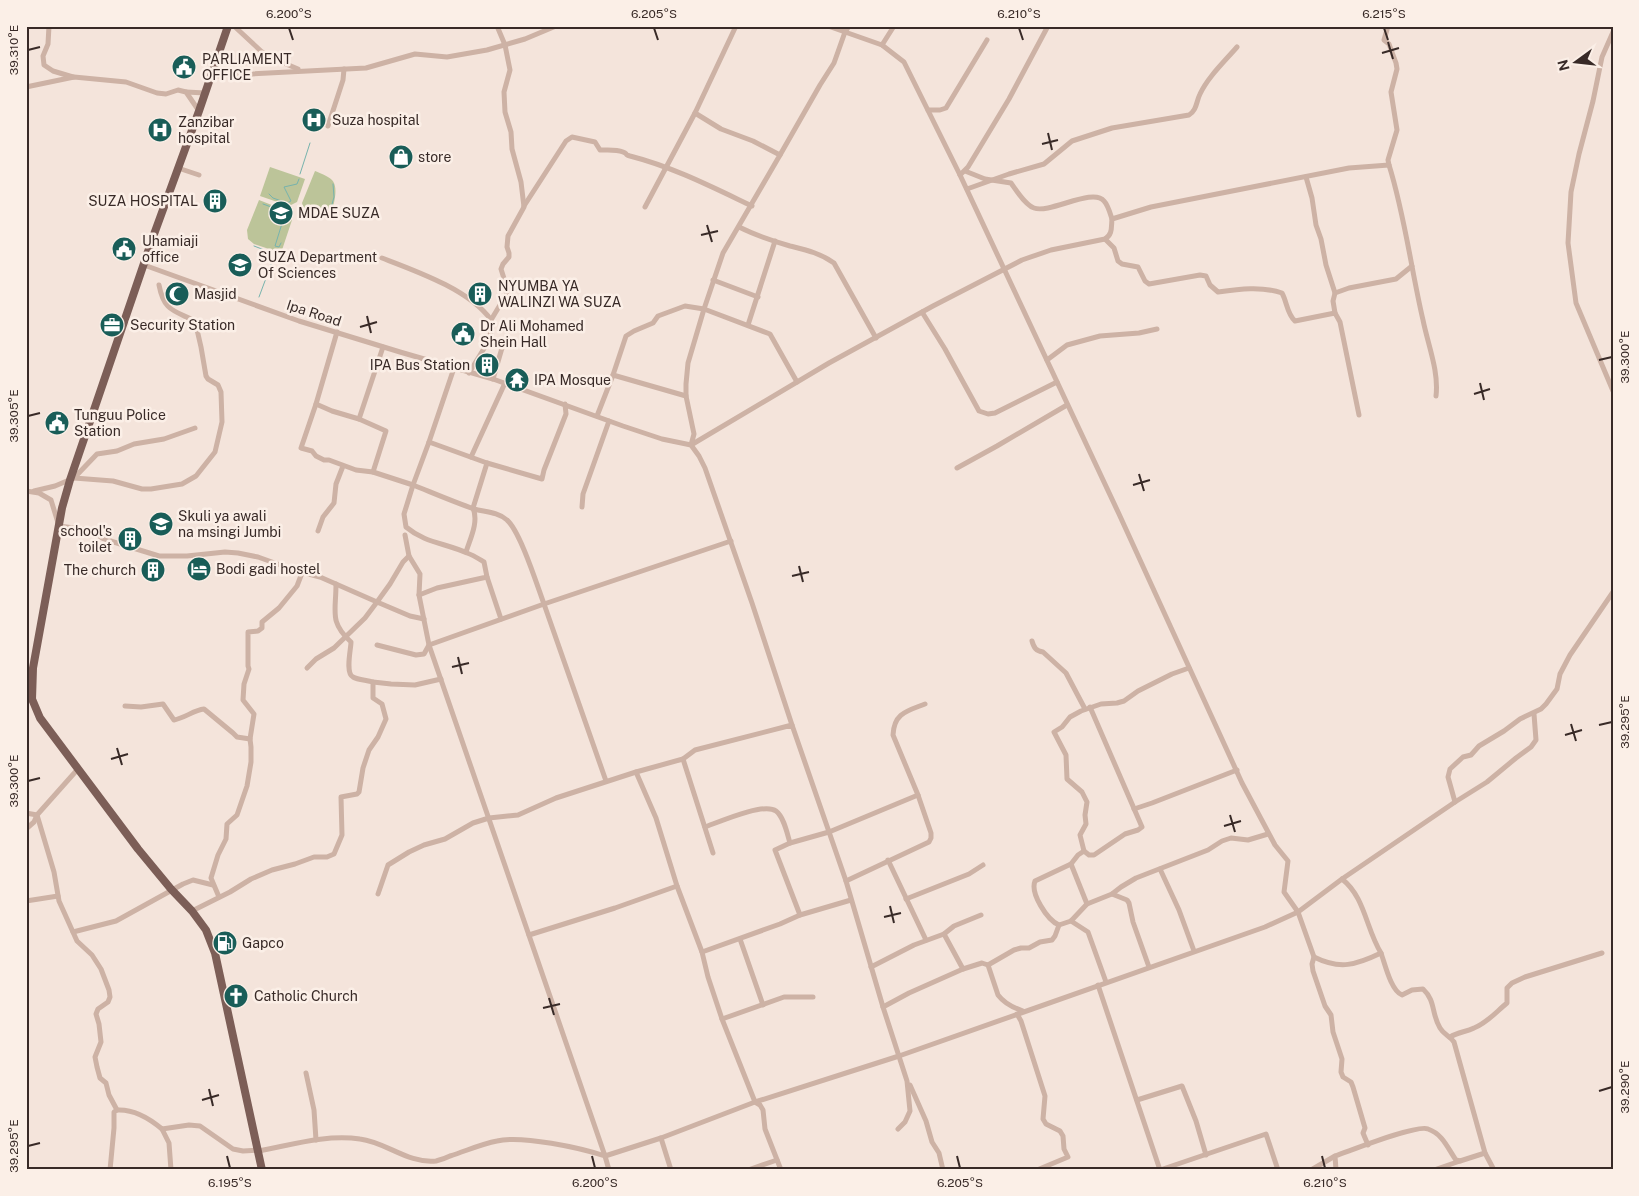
<svg xmlns="http://www.w3.org/2000/svg" width="1639" height="1196" font-family="'Public Sans',sans-serif">
<style>
.green{fill:#bcc499}
.lines{fill:none;stroke-linecap:round;stroke-linejoin:round}
.stream{stroke:#77b3ad;stroke-width:1}
.minor{stroke:#cdb2a5;stroke-width:5}
.primary{stroke:#7c5e57;stroke-width:8}
.ticks{fill:none;stroke:#382a27;stroke-width:2}
.labels{text-anchor:middle;dominant-baseline:central;stroke-width:5;stroke-linejoin:round;paint-order:stroke}
.poi-label{font-size:14px;fill:#382a27;stroke:#fbefe7;text-anchor:start}
.street-label{font-size:14px;fill:#382a27;stroke:#fbefe7}
.neatline{fill:none;stroke:#382a27;stroke-width:2}
.ticks-label{font-size:12px;text-anchor:middle;fill:#382a27}
</style>
<rect width="100%" height="100%" fill="#f4e4db"/>
<g class="green">
<polygon points="270,167 305,179 297,202 289,206 260,196"/>
<path d="M315 171C320 173 328 176 332 180 340 189 332 209 330 219L304 210 302 203Z"/>
<polygon points="259,200 287,211 288,215 292,220 281,253 254,244 248,239 247,230"/>
</g>
<g class="lines">
<g class="stream">
<polyline points="300,174 310,143"/>
<polyline points="269,194 273,198 287,203 291,201 284,187 297,184 299,179"/>
<polyline points="263,204 282,211 284,217 275,246 279,247 281,243"/>
<polyline points="309,209 329,215 334,197 333,184"/>
<polyline points="254,246 275,254 259,297"/>
</g>
<g class="minor">
<polyline points="49,26 48,44 43,56 44,65 53,71 73,77"/>
<polyline points="234,26 262,52 279,61 298,69"/>
<polyline points="828,26 882,45 904,62 960,175 968,167 1009,99 1048,26"/>
<polyline points="1613,32 1602,57 1593,101 1579,154 1571,192 1568,243 1576,303 1613,391"/>
<polyline points="882,45 894,26"/>
<polyline points="211,76 366,68 415,54 447,57 487,50 525,39 556,26"/>
<polyline points="26,87 74,77 126,82 157,93 166,94 178,90 186,92 199,111"/>
<polyline points="186,92 205,93"/>
<polyline points="928,110 940,110 946,108 987,40"/>
<polyline points="328,126 343,80 344,69"/>
<polyline points="780,155 820,85 834,63 845,32 849,26"/>
<path d="M1389 165C1405 216 1411 269 1423 320 1428 345 1439 371 1436 396"/>
<polyline points="178,168 199,175"/>
<path d="M965 171 985 179 1011 183C1016 190 1025 205 1034 208 1050 214 1093 187 1104 201 1108 205 1110 213 1112 219"/>
<path d="M960 175 1119 514 1242 783 1275 845 1288 861 1284 892 1298 912 1314 957C1340 970 1356 965 1381 953 1385 964 1391 991 1402 995L1412 990 1423 989C1436 1001 1431 1013 1440 1028 1444 1035 1450 1036 1454 1042L1485 1153 1494 1170"/>
<polyline points="1306,177 1312,198 1316,225 1321,239 1326,265 1335,293"/>
<path d="M967 189 1009 174 1044 164 1072 141 1112 128 1189 115C1197 110 1196 102 1200 94 1208 77 1224 62 1237 47"/>
<path d="M524 206 566 141 572 137 595 142 600 150C608 150 616 149 623 152 630 155 623 154 630 156 673 167 712 187 752 206"/>
<polyline points="645,207 695,113 736,26"/>
<path d="M739 227C755 235 773 241 790 246 806 250 820 253 834 263L876 338"/>
<path d="M1105 239 1114 248 1118 261 1122 264 1138 267 1145 281 1149 284 1200 275 1206 276 1210 285 1218 292C1239 289 1262 286 1282 293 1287 302 1287 314 1295 321L1335 313 1340 322 1359 415"/>
<path d="M382 258C416 271 470 290 491 320"/>
<polyline points="144,265 299,321 400,352 493,379 623,426 662,439 691,445 699,456 705,468 752,603 792,725"/>
<polyline points="713,280 758,297"/>
<polyline points="922,312 945,349 979,411 988,414 995,413 1057,382"/>
<polyline points="1335,313 1333,301 1335,293 1349,288 1396,279 1412,266"/>
<polyline points="748,325 775,241"/>
<path d="M337 332 316 404 301 448 312 451 316 456 324 460H329L356 470 373 472 413 485 404 514 406 527C425 543 445 543 467 553 473 555 479 559 484 562L487 577 437 588 419 595"/>
<polyline points="1047,360 1067,345 1100,336 1139,333 1157,329"/>
<polyline points="469,373 488,342 492,328 491,320 500,305 506,299 507,288 501,269 503,264 509,257 509,253 507,247 508,236 524,207 521,182 512,149 511,132 505,112 504,92 510,70 505,45 497,26"/>
<polyline points="613,375 626,336 634,331 653,323 658,316 685,306 704,309 770,334 797,382"/>
<polyline points="493,379 504,341"/>
<polyline points="316,404 332,411 359,419"/>
<path d="M565 404 566 414 544 470 542 479 487 463 429 442 413 485C433 493 454 502 474 509 485 512 498 512 507 520 520 531 537 585 544 604L731 541"/>
<polyline points="597,416 613,375 686,396"/>
<polyline points="429,442 454,368"/>
<path d="M691 445 829 363 933 306 1022 260 1051 250 1105 239C1113 234 1111 227 1112 219L1151 207 1349 168 1389 165 1388 160 1397 130 1391 92 1397 69 1396 63 1389 44 1384 40 1388 26"/>
<polyline points="691,445 694,434 686,396 686,384 688,363 704,309 723,253 780,155 753,141 721,129 695,113"/>
<polyline points="471,457 505,383"/>
<polyline points="957,468 997,446 1067,405"/>
<polyline points="373,472 386,431 359,419 383,347"/>
<path d="M74 478 113 481 142 489H151L182 484 196 476 215 452 222 422 221 392 218 385 208 379 206 376 201 347 195 321C173 310 164 311 159 285"/>
<polyline points="26,491 39,493 51,500 59,526 89,530 104,539 159,556 187,556 225,552 238,553 258,557 297,571 320,577 377,602 390,584 403,562 409,556 405,535"/>
<polyline points="34,491 55,486 74,478 97,454 117,451 134,444 164,439 195,428"/>
<polyline points="582,507 583,494 609,421"/>
<polyline points="318,531 323,517 334,503 336,484 343,466"/>
<path d="M466 552C470 539 479 522 473 508L487 463"/>
<polyline points="409,556 420,574 419,595 429,645 605,1156 661,1138 755,1102 899,1056 1265,927 1298,912 1342,879 1455,802 1487,782 1516,758 1531,747 1536,740 1534,714"/>
<polyline points="487,577 501,619"/>
<path d="M1032 641C1034 648 1036 651 1043 652L1066 673 1085 709"/>
<polyline points="377,645 416,655 424,654 429,645 544,604 606,781"/>
<polyline points="307,668 316,659 334,648 365,618 377,602 410,616 424,619"/>
<polyline points="373,682 391,684 415,685 441,679"/>
<path d="M125 706 141 707 163 704 174 720C185 718 194 710 204 709L233 733 237 737 250 739"/>
<polyline points="683,759 713,853"/>
<path d="M77 770 37 815 54 872 59 901 77 941 92 955 101 969 109 990 110 997 108 1002 98 1009 96 1014 99 1024 101 1042 95 1057 97 1067 100 1078 106 1083 109 1095 117 1110C134 1109 149 1118 162 1129L189 1125 200 1126 233 1149 243 1151 258 1150"/>
<polyline points="636,772 656,818 677,886 702,952 708,977 722,1019 755,1102 760,1105 763,1110 765,1129 781,1170"/>
<polyline points="1455,802 1448,777 1450,769 1463,757 1471,755 1479,746 1504,731 1520,719 1541,709 1546,704 1557,689 1560,674 1570,655 1613,592"/>
<polyline points="1134,809 1152,803 1237,770"/>
<polyline points="26,813 37,815 34,822 26,829"/>
<path d="M705 827C719 822 764 802 776 811 784 817 787 833 790 843"/>
<polyline points="1084,851 1080,835 1086,824 1085,815 1087,802 1082,792 1067,779 1066,755 1054,732 1062,727 1070,717 1081,711 1101,704 1117,703 1124,701 1138,691 1172,674 1189,668"/>
<polyline points="888,860 926,940"/>
<polyline points="1071,864 1087,904"/>
<polyline points="1160,869 1179,910 1194,951"/>
<path d="M1342 879C1365 897 1366 929 1381 953"/>
<polyline points="846,881 929,842 931,838 931,833 918,795"/>
<polyline points="378,894 388,865 409,852 424,845 445,839 473,823 489,818 518,815 556,798 636,772 683,759 695,750 792,725 846,881 883,1007 907,1081 910,1111 905,1122 898,1129"/>
<polyline points="1112,894 1127,900 1129,903 1133,922 1149,967"/>
<polyline points="219,897 211,878 218,855 226,839 227,824 237,815 247,786 251,762 251,747 250,739 254,714 243,700 244,684 249,669 248,666 248,632 258,631 262,628 262,622 279,608 297,586 302,573"/>
<polyline points="906,899 969,874 983,865"/>
<polyline points="26,901 58,896"/>
<path d="M192 911 230 892 251 879 272 870 295 864 314 857H327L334 854 342 835 341 797 357 794 359 792 363 768 369 750 378 737 386 719 382 704 373 698V682C367 680 358 680 353 677 345 673 351 649 351 642 329 622 336 612 336 584"/>
<path d="M800 915 775 850 790 843 829 832 918 795 893 735C894 713 907 711 925 704"/>
<polyline points="1071,921 1088,932 1106,982"/>
<path d="M1059 925C1047 920 1030 893 1035 881L1071 864 1078 855 1084 851 1089 855H1094L1125 834 1138 830 1142 827 1090 707"/>
<polyline points="73,932 116,921 183,884 193,880 213,885"/>
<polyline points="944,934 963,969"/>
<polyline points="529,935 615,908 677,886"/>
<polyline points="740,939 763,1005"/>
<polyline points="702,952 780,924 800,915 851,900"/>
<polyline points="1314,957 1312,964 1313,971 1325,1006 1331,1015 1333,1032 1342,1059 1341,1072 1343,1077 1351,1082 1353,1087 1365,1128 1363,1133 1368,1145"/>
<polyline points="871,967 914,945 944,934 954,926 981,915"/>
<polyline points="1098,985 1160,1170 1266,1134 1278,1170"/>
<polyline points="883,1007 909,993 963,969 982,963 988,965"/>
<path d="M1023 1011C1014 1008 1004 1003 998 995L988 965 1014 950 1021 948H1029L1040 942 1052 940 1055 936 1059 925 1071 921 1087 904 1112 894 1121 887 1136 878 1208 850 1222 841 1231 838 1248 840 1268 834"/>
<polyline points="1017,1014 1021,1021 1045,1096 1043,1119 1046,1124 1060,1131 1063,1136 1064,1149 1068,1157 1037,1170"/>
<polyline points="722,1019 784,997 813,997"/>
<path d="M1450 1037C1458 1032 1466 1032 1474 1028 1487 1023 1496 1012 1507 1003V988L1512 983 1525 977 1602 953"/>
<polyline points="306,1073 314,1110 316,1140"/>
<polyline points="910,1085 926,1121 932,1142 939,1153 943,1170"/>
<polyline points="1137,1100 1182,1086 1196,1121 1206,1155"/>
<polyline points="162,1129 169,1143 171,1170"/>
<polyline points="661,1138 671,1170"/>
<path d="M258 1151C291 1145 326 1134 360 1139 386 1142 408 1164 436 1161 440 1160 446 1158 450 1156 466 1151 481 1144 497 1141 522 1135 581 1148 605 1156L609 1170"/>
<polyline points="110,1170 114,1128 114,1112 117,1110"/>
<polyline points="748,1170 777,1160"/>
<polyline points="1311,1170 1335,1156"/>
<path d="M1336 1170 1335 1156C1350 1151 1417 1124 1428 1129 1443 1134 1448 1149 1456 1160L1460 1161 1485 1153"/>
<polyline points="1434,1170 1460,1161"/>
</g>
<polyline class="primary" points="228,26 199,111 153,237 70,480 62,508 33,668 32,699 40,718 138,849 171,889 192,911 206,930 215,953 262,1170"/>
</g>
<path class="ticks" d="M289 28 293 40M654 28 658 40M1019 28 1023 40M1384 28 1388 40M1388 42 1393 59M28 50 40 47M1382 53 1399 48M1048 133 1052 150M1042 144 1058 140M707 225 712 242M701 235 718 231M367 316 371 333M360 327 377 322M1599 360 1612 357M1480 383 1484 400M1474 394 1490 389M28 416 40 413M1139 474 1144 491M1133 485 1150 480M799 566 803 582M792 576 809 572M458 657 462 674M452 667 469 663M1571 724 1576 741M1599 725 1612 722M1565 735 1582 730M117 748 122 765M111 759 128 754M28 781 40 778M1230 815 1235 832M1224 826 1241 821M890 906 894 923M884 917 901 913M549 998 554 1015M543 1008 560 1004M209 1089 213 1106M1599 1091 1612 1087M202 1100 219 1095M28 1146 40 1143M227 1156 230 1168M592 1156 595 1168M957 1156 960 1168M1322 1156 1325 1168"/>
<defs>
<symbol id="civic-disc" viewBox="-11 -11 22 22"><circle r="9.5" fill="#195d58" stroke="#fbefe7"/><path d="M-.6-6.5H3V-4.5H.6V-3L4-1V1h2V6H-6V1h2V-1L-.6-3ZM-1.2 2.5V6h2.4V2.5Z" fill="#fff"/></symbol>
<symbol id="hospital-disc" viewBox="-11 -11 22 22"><circle r="9.5" fill="#195d58" stroke="#fbefe7"/><path d="M-5-5h3v3.5h4V-5h3V5h-3V1.5h-4V5h-3Z" fill="#fff"/></symbol>
<symbol id="shop-disc" viewBox="-11 -11 22 22"><circle r="9.5" fill="#195d58" stroke="#fbefe7"/><path d="M-5-2.5h2.3a2.7 3.5 0 0 1 5.4 0H5L5.5 6h-11ZM-1.5-2.5h3a1.5 2.3 0 0 0-3 0Z" fill="#fff"/></symbol>
<symbol id="building-disc" viewBox="-11 -11 22 22"><circle r="9.5" fill="#195d58" stroke="#fbefe7"/><path d="M-4-6H4V6H1V3H-1V6H-4ZM-2.5-4.3h1.7v1.8h-1.7ZM.8-4.3h1.7v1.8H.8ZM-2.5-1h1.7V.8h-1.7ZM.8-1h1.7V.8H.8Z" fill="#fff"/></symbol>
<symbol id="university-disc" viewBox="-11 -11 22 22"><circle r="9.5" fill="#195d58" stroke="#fbefe7"/><path d="M0-5L7-2L0 1L-7-2ZM-4 1L0 2.5L4 1V4Q0 6-4 4Z" fill="#fff"/></symbol>
<symbol id="mosque-disc" viewBox="-11 -11 22 22"><circle r="9.5" fill="#195d58" stroke="#fbefe7"/><path d="M3.5-4.9A6 6 0 1 0 3.5 4.9A5 5 0 1 1 3.5-4.9Z" fill="#fff"/></symbol>
<symbol id="office-disc" viewBox="-11 -11 22 22"><circle r="9.5" fill="#195d58" stroke="#fbefe7"/><path d="M-6-3h4V-5.5h4V-3h4V5H-6ZM-1-4.5V-3h2v-1.5ZM-6 0V1H6V0Z" fill="#fff"/></symbol>
<symbol id="temple-disc" viewBox="-11 -11 22 22"><circle r="9.5" fill="#195d58" stroke="#fbefe7"/><path d="M0-6L5-2H3V0L6.5 2.5H4V6H1.5V3h-3V6H-4V2.5H-6.5L-3 0V-2H-5Z" fill="#fff"/></symbol>
<symbol id="school-disc" viewBox="-11 -11 22 22"><circle r="9.5" fill="#195d58" stroke="#fbefe7"/><path d="M0-5L7-2L0 1L-7-2ZM-4 1L0 2.5L4 1V4Q0 6-4 4Z" fill="#fff"/></symbol>
<symbol id="hotel-disc" viewBox="-11 -11 22 22"><circle r="9.5" fill="#195d58" stroke="#fbefe7"/><path d="M-6-4.5h1.5V1H6V5H4.5V3h-9V5H-6ZM-4 0a1.8 1.8 0 1 1 3.6 0ZM.5 0V-2.5h3Q6-2.5 6 0Z" fill="#fff"/></symbol>
<symbol id="fuel-disc" viewBox="-11 -11 22 22"><circle r="9.5" fill="#195d58" stroke="#fbefe7"/><path d="M-5.5-6h7V0h2V4h1.3V-2.5L3-4.5l.8-.8L6-3V5H2.5V1h-1V6h-7ZM-4.2-4.7v3.2H.2V-4.7Z" fill="#fff"/></symbol>
<symbol id="church-disc" viewBox="-11 -11 22 22"><circle r="9.5" fill="#195d58" stroke="#fbefe7"/><path d="M-1.2-6h2.4v3.5h3.3v2.4h-3.3V6h-2.4V-.1h-3.3v-2.4h3.3Z" fill="#fff"/></symbol>
</defs>
<g fill-rule="evenodd">
<use href="#civic-disc" x="170" y="53" width="28" height="28"/>
<use href="#hospital-disc" x="300" y="106" width="28" height="28"/>
<use href="#hospital-disc" x="146" y="116" width="28" height="28"/>
<use href="#shop-disc" x="387" y="143" width="28" height="28"/>
<use href="#building-disc" x="201" y="187" width="28" height="28"/>
<use href="#university-disc" x="267" y="199" width="28" height="28"/>
<use href="#civic-disc" x="110" y="235" width="28" height="28"/>
<use href="#university-disc" x="226" y="251" width="28" height="28"/>
<use href="#mosque-disc" x="163" y="280" width="28" height="28"/>
<use href="#building-disc" x="466" y="280" width="28" height="28"/>
<use href="#office-disc" x="98" y="311" width="28" height="28"/>
<use href="#civic-disc" x="449" y="320" width="28" height="28"/>
<use href="#building-disc" x="473" y="351" width="28" height="28"/>
<use href="#temple-disc" x="503" y="366" width="28" height="28"/>
<use href="#civic-disc" x="43" y="409" width="28" height="28"/>
<use href="#school-disc" x="147" y="510" width="28" height="28"/>
<use href="#building-disc" x="116" y="525" width="28" height="28"/>
<use href="#hotel-disc" x="185" y="555" width="28" height="28"/>
<use href="#building-disc" x="139" y="556" width="28" height="28"/>
<use href="#fuel-disc" x="211" y="929" width="28" height="28"/>
<use href="#church-disc" x="222" y="982" width="28" height="28"/>
</g>
<g class="labels">
<g class="poi-label">
<text x="202" y="59">PARLIAMENT<tspan x="202" dy="16">OFFICE</tspan></text>
<text x="332" y="120">Suza hospital</text>
<text x="178" y="122">Zanzibar<tspan x="178" dy="16">hospital</tspan></text>
<text x="418" y="157">store</text>
<text x="198" y="201" text-anchor="end">SUZA HOSPITAL</text>
<text x="298" y="213">MDAE SUZA</text>
<text x="142" y="241">Uhamiaji<tspan x="142" dy="16">office</tspan></text>
<text x="258" y="257">SUZA Department<tspan x="258" dy="16">Of Sciences</tspan></text>
<text x="498" y="286">NYUMBA YA<tspan x="498" dy="16">WALINZI WA SUZA</tspan></text>
<text x="194" y="294">Masjid</text>
<text x="130" y="325">Security Station</text>
<text x="480" y="326">Dr Ali Mohamed<tspan x="480" dy="16">Shein Hall</tspan></text>
<text x="470" y="365" text-anchor="end">IPA Bus Station</text>
<text x="534" y="380">IPA Mosque</text>
<text x="74" y="415">Tunguu Police<tspan x="74" dy="16">Station</tspan></text>
<text x="178" y="516">Skuli ya awali<tspan x="178" dy="16">na msingi Jumbi</tspan></text>
<text x="112" y="531" text-anchor="end">school's<tspan x="112" dy="16">toilet</tspan></text>
<text x="216" y="569">Bodi gadi hostel</text>
<text x="136" y="570" text-anchor="end">The church</text>
<text x="242" y="943">Gapco</text>
<text x="254" y="996">Catholic Church</text>
</g>
<g class="street-label">
<text transform="translate(314 313) rotate(18)">Ipa Road</text>
</g>
</g>
<rect width="1639" height="1196" fill="none" stroke="#fbefe7" stroke-width="55"/>
<g transform="translate(1576 62) rotate(255)" stroke="#fbefe7" stroke-width="4" paint-order="stroke">
<path d="M0-4L9 19L0 12L-9 19Z" fill="#382a27"/>
<text y="-8" font-size="14" font-weight="bold" text-anchor="middle" fill="#382a27">N</text>
</g>
<rect x="28" y="28" width="1584" height="1140" class="neatline"/>
<g class="ticks-label">
<text x="289" y="18">6.200°S</text>
<text x="654" y="18">6.205°S</text>
<text x="1019" y="18">6.210°S</text>
<text x="1384" y="18">6.215°S</text>
<text transform="translate(14 50) rotate(-90)" y="4">39.310°E</text>
<text transform="translate(1625 357) rotate(-90)" y="4">39.300°E</text>
<text transform="translate(14 416) rotate(-90)" y="4">39.305°E</text>
<text transform="translate(1625 722) rotate(-90)" y="4">39.295°E</text>
<text transform="translate(14 781) rotate(-90)" y="4">39.300°E</text>
<text transform="translate(1625 1087) rotate(-90)" y="4">39.290°E</text>
<text transform="translate(14 1146) rotate(-90)" y="4">39.295°E</text>
<text x="230" y="1187">6.195°S</text>
<text x="595" y="1187">6.200°S</text>
<text x="960" y="1187">6.205°S</text>
<text x="1325" y="1187">6.210°S</text>
</g>
</svg>
